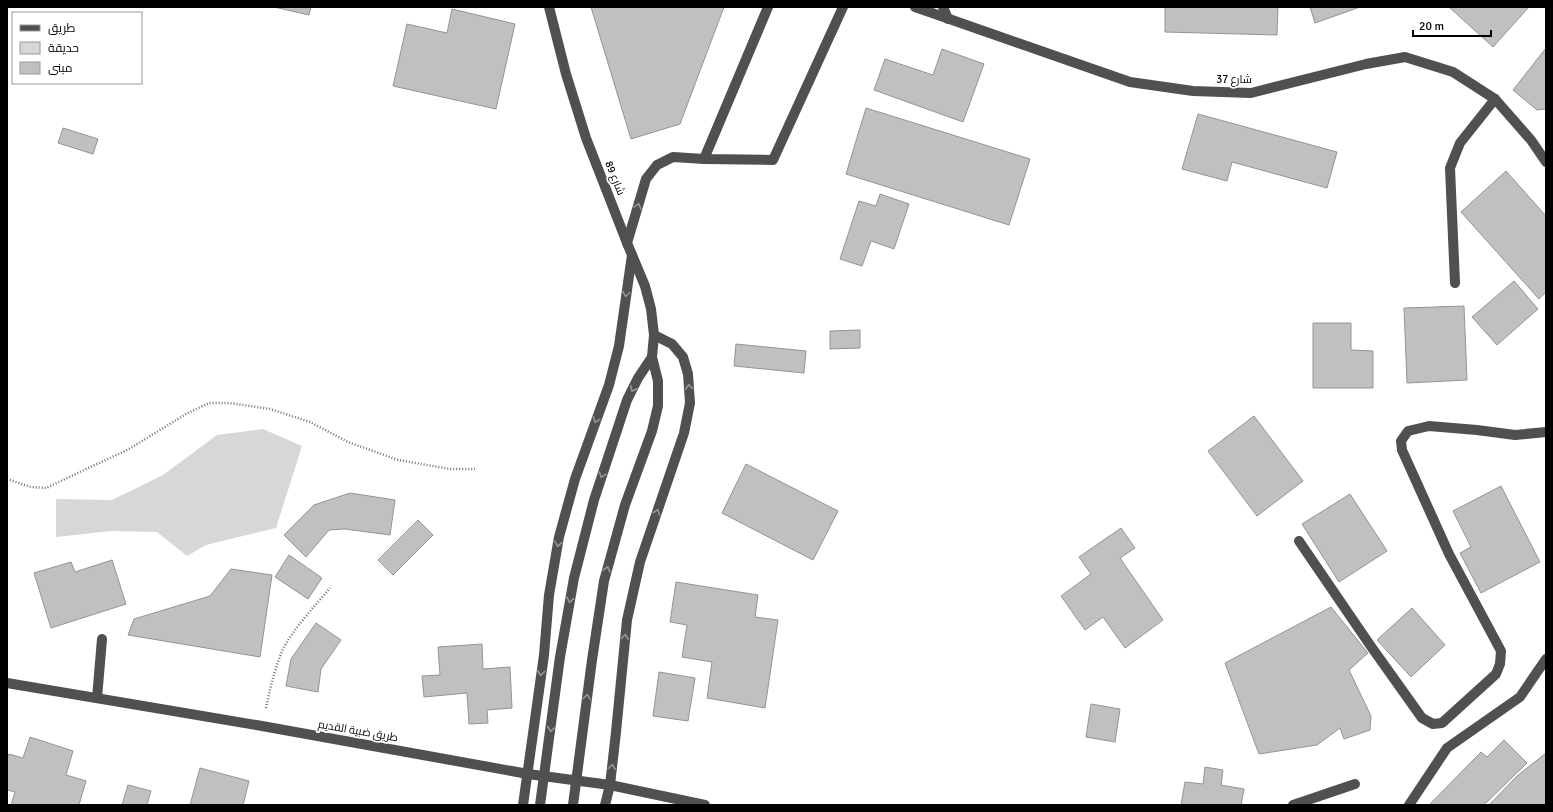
<svg xmlns="http://www.w3.org/2000/svg" width="1553" height="812" font-family="Signika,Cairo,sans-serif">
<style>
.green{fill:#d7d7d7}
.building{fill:#c0c0c0;stroke:#949494}
.lines{fill:none;stroke-linecap:round;stroke-linejoin:round}
.path{stroke:#727272;stroke-width:2.5;stroke-dasharray:1 2;stroke-linecap:butt}
.minor{stroke:#505050;stroke-width:10}
.oneway{stroke:#969696}
.labels{text-anchor:middle;dominant-baseline:central;stroke-width:3.5;stroke-linejoin:round;paint-order:stroke}
.street-label{font-size:11px;fill:#000;stroke:#fff}
</style>
<rect width="100%" height="100%" fill="#fff"/>
<polygon class="green" points="263,429 302,446 276,528 206,545 187,556 157,532 111,531 56,537 56,499 112,500 163,475 217,435"/>
<g class="building">
<polygon points="274,7 311,7 309,15"/>
<polygon points="591,7 724,7 680,124 631,139"/>
<polygon points="1165,7 1278,7 1277,35 1165,32"/>
<polygon points="1310,7 1360,7 1315,23"/>
<polygon points="1449,7 1529,7 1493,47"/>
<polygon points="452,9 515,24 496,109 393,86 407,24 447,33"/>
<polygon points="1546,48 1546,109 1537,110 1513,90"/>
<polygon points="942,49 984,64 963,122 874,90 885,59 933,75"/>
<polygon points="866,108 1030,159 1009,225 846,174"/>
<polygon points="1198,114 1337,152 1327,188 1232,162 1227,181 1182,169"/>
<polygon points="63,128 98,139 93,154 58,143"/>
<polygon points="1506,171 1546,216 1546,292 1539,299 1461,212"/>
<polygon points="880,194 909,204 894,249 871,241 862,266 840,259 859,201 876,206"/>
<polygon points="1514,281 1538,309 1497,345 1472,317"/>
<polygon points="1464,306 1467,380 1407,383 1404,308"/>
<polygon points="1313,323 1351,323 1351,350 1373,351 1373,388 1313,388"/>
<polygon points="860,330 860,348 830,349 830,331"/>
<polygon points="736,344 806,351 804,373 734,366"/>
<polygon points="1254,416 1303,481 1257,516 1208,451"/>
<polygon points="746,464 838,511 813,560 722,513"/>
<polygon points="1501,486 1540,562 1481,593 1460,553 1471,547 1453,511"/>
<polygon points="350,493 395,500 390,535 345,529 329,530 306,557 284,535 314,505"/>
<polygon points="1350,494 1387,551 1339,582 1302,524"/>
<polygon points="418,520 433,535 393,575 378,560"/>
<polygon points="1121,528 1135,548 1120,558 1163,620 1125,648 1103,617 1085,630 1061,596 1091,574 1079,557"/>
<polygon points="289,555 322,578 308,599 275,577"/>
<polygon points="112,560 126,604 51,628 34,573 71,562 75,572"/>
<polygon points="231,569 272,575 260,657 128,635 134,619 210,596"/>
<polygon points="676,582 758,595 755,617 778,620 765,708 707,698 712,662 682,657 687,625 670,622"/>
<polygon points="1331,607 1368,653 1349,670 1371,716 1370,730 1344,739 1340,728 1317,745 1259,754 1225,663"/>
<polygon points="1412,608 1445,645 1411,677 1377,640"/>
<polygon points="316,623 341,640 321,669 318,692 286,686 291,659"/>
<polygon points="482,644 483,669 510,667 512,708 487,710 488,723 469,724 467,693 424,697 422,676 440,675 438,647"/>
<polygon points="659,672 695,678 688,721 653,716"/>
<polygon points="1091,704 1120,709 1115,742 1086,737"/>
<polygon points="30,737 73,751 66,775 86,781 79,805 11,805 15,792 7,790 7,759 9,754 23,758"/>
<polygon points="1504,740 1527,763 1484,805 1429,805 1481,752 1487,757"/>
<polygon points="1546,753 1546,805 1489,805 1517,776"/>
<polygon points="1205,767 1223,770 1221,785 1244,789 1241,805 1181,805 1185,782 1203,784"/>
<polygon points="200,768 249,781 243,805 190,805"/>
<polygon points="128,785 151,791 147,805 122,805"/>
</g>
<g class="lines">
<g class="path">
<polyline points="7,479 31,487 46,488 129,449 186,414 209,403 229,403 270,409 310,422 348,442 398,460 450,469 475,469"/>
<path d="M266 708C270 688 275 668 283 649 293 629 316 605 330 588"/>
</g>
<g class="minor">
<polyline points="549,7 566,74 586,138 627,243 645,286 651,309 654,335 652,357 658,381 658,406 652,431 625,505 604,581 592,660 573,805"/>
<polyline points="768,7 704,159 773,160 843,7"/>
<polyline points="915,7 1130,82 1193,91 1251,93 1366,64 1405,57 1453,72 1495,99 1531,140 1546,162"/>
<polyline points="943,7 948,19"/>
<polyline points="627,243 646,179 657,165 673,157 704,159"/>
<polyline points="1455,283 1450,168 1460,143 1495,99"/>
<polyline points="1299,541 1370,645 1422,718 1433,724 1442,723 1496,674 1500,664 1501,651 1449,554 1402,450 1401,441 1408,431 1429,426 1477,430 1515,435 1546,432"/>
<polyline points="7,683 262,726 528,774 610,785 705,805"/>
<polyline points="97,698 102,639"/>
<polyline points="523,805 544,655 549,595 559,537 575,479 609,385 619,346 632,255"/>
<polyline points="540,805 560,657 574,578 594,500 627,400 638,378 652,357"/>
<polyline points="605,805 610,785 616,732 627,620 640,562 684,433 690,403 688,374 683,357 672,344 654,335"/>
<polyline points="1293,805 1355,784"/>
<polyline points="1409,805 1447,748 1520,697 1546,659"/>
</g>
</g>
<defs><path id="oneway-chevron" d="M-2-3.5L2.5 0L-2 3.5" fill="none" stroke-width="1.6" stroke-linecap="round" stroke-linejoin="round"/></defs>
<g class="oneway">
<use href="#oneway-chevron" transform="translate(638 206) rotate(-74)"/>
<use href="#oneway-chevron" transform="translate(626 294) rotate(98)"/>
<use href="#oneway-chevron" transform="translate(689 387) rotate(-94)"/>
<use href="#oneway-chevron" transform="translate(633 389) rotate(116)"/>
<use href="#oneway-chevron" transform="translate(596 420) rotate(111)"/>
<use href="#oneway-chevron" transform="translate(602 475) rotate(109)"/>
<use href="#oneway-chevron" transform="translate(657 512) rotate(-71)"/>
<use href="#oneway-chevron" transform="translate(558 544) rotate(100)"/>
<use href="#oneway-chevron" transform="translate(607 569) rotate(-75)"/>
<use href="#oneway-chevron" transform="translate(570 600) rotate(100)"/>
<use href="#oneway-chevron" transform="translate(625 637) rotate(-84)"/>
<use href="#oneway-chevron" transform="translate(541 673) rotate(97)"/>
<use href="#oneway-chevron" transform="translate(587 697) rotate(-83)"/>
<use href="#oneway-chevron" transform="translate(551 729) rotate(98)"/>
<use href="#oneway-chevron" transform="translate(612 767) rotate(-83)"/>
</g>
<g class="labels">
<g class="street-label">
<text x="1234" y="79">شارع 37</text>
<text transform="translate(615 178) rotate(68)">شارع 89</text>
<text transform="translate(358 731) rotate(10)">طريق ضبية القديم</text>
</g>
</g>
<rect width="1553" height="812" fill="none" stroke="#000000" stroke-width="16"/>
<rect x="12" y="12" width="130" height="72" fill="#ffffff" stroke="#999999"/>
<rect x="20" y="25" width="20" height="6" fill="#505050" stroke="#999999"/>
<text x="48" y="32" font-size="12" fill="#000000">طريق</text>
<rect x="20" y="42" width="20" height="12" fill="#d7d7d7" stroke="#999999"/>
<text x="48" y="52" font-size="12" fill="#000000">حديقة</text>
<rect x="20" y="62" width="20" height="12" fill="#c0c0c0" stroke="#999999"/>
<text x="48" y="72" font-size="12" fill="#000000">مبنى</text>
<path d="M1413 30v6h78v-6" fill="none" stroke="#000000" stroke-width="2"/>
<text x="1419" y="30" font-size="12" fill="#000000" stroke="#ffffff" stroke-width="3" paint-order="stroke">20 m</text>
</svg>
